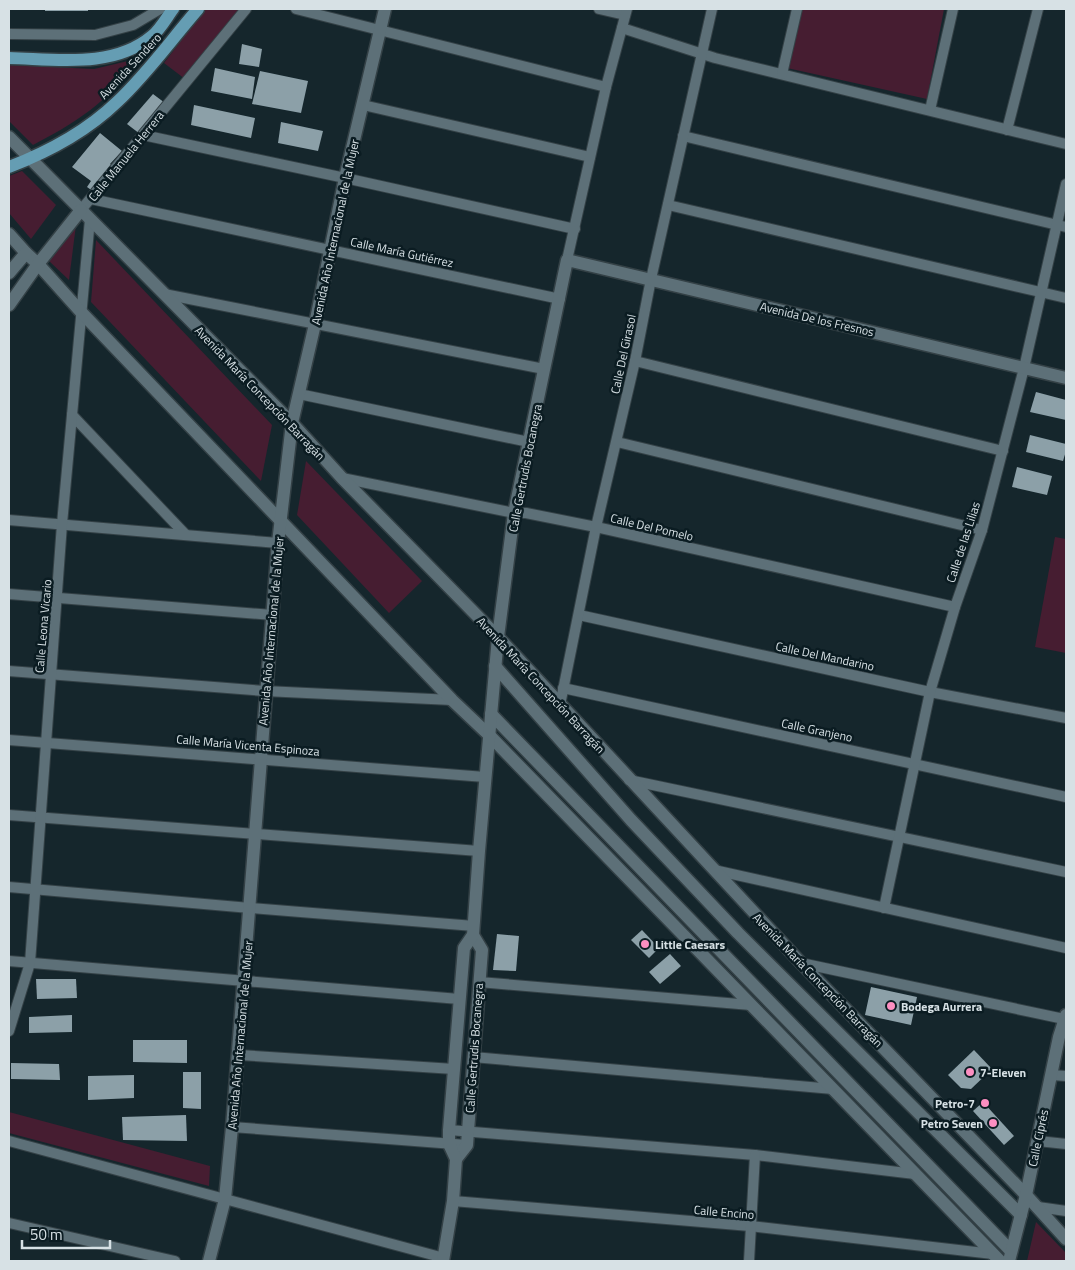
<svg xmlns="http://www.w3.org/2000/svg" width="1075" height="1270" font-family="'Titillium Web',sans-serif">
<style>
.green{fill:#461d31}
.building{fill:#8ca0a8}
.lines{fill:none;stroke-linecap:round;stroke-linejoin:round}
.minor-casing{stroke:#344146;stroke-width:12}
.tertiary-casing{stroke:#344146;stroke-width:15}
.primary-casing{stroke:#344146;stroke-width:15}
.minor{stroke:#5d7078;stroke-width:10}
.tertiary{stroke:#5d7078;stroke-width:12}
.primary{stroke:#659db3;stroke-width:12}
.poi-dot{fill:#fc8fc1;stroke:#0b1c22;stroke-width:2}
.labels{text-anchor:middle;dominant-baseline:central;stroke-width:5;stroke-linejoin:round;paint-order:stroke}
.street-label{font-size:12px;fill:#d7e1e5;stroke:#0b1c22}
.poi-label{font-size:12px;font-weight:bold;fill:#d7e1e5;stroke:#0b1c22;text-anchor:start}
</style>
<rect width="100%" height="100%" fill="#15262c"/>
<g class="green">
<polygon points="205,9 244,9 185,79 164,63"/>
<polygon points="800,9 944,9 927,99 787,68"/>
<path d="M165 33C137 66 108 101 70 124 58 132 45 138 33 145L9 121V65L94 69 128 61Z"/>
<polygon points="22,171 56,205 31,239 9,213 9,176"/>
<polygon points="76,225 69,280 48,260"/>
<polygon points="96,240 272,425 261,481 91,302"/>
<polygon points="306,461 422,581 389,613 297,515"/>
<polygon points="1055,537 1066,539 1066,653 1035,647"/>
<polygon points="9,1112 210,1166 209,1186 9,1133"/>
<polygon points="1036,1222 1066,1253 1066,1261 1027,1261"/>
</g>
<g class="building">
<rect x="45" y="9" width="43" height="2"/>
<polygon points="242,44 262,49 259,67 239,64"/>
<polygon points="215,68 255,77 252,99 211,91"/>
<polygon points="260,71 308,81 301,113 252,104"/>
<polygon points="153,94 165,103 140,134 127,124"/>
<polygon points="194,105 255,118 251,138 191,125"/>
<polygon points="281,122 323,131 318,151 278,143"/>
<polygon points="100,133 122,151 110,164 115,168 94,192 87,187 91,181 72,167"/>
<polygon points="1036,392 1066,400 1066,420 1030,412"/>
<polygon points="1030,435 1066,444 1066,451 1063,461 1026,452"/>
<polygon points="1017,467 1052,476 1047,495 1012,487"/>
<polygon points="642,930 659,948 649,958 631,940"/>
<polygon points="497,934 519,936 516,971 493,970"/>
<polygon points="670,954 681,966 660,984 649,972"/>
<polygon points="36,979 76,979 77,998 37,999"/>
<polygon points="871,987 917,997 911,1025 865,1015"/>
<polygon points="72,1015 72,1032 29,1033 29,1017"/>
<polygon points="133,1040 187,1040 187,1063 133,1062"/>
<polygon points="974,1050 992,1069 971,1089 961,1088 948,1075"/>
<polygon points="11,1063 59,1064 60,1080 11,1079"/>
<polygon points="183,1072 201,1072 201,1109 183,1108"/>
<polygon points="134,1075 134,1098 88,1100 88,1076"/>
<polygon points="983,1102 1014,1136 1004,1145 973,1111"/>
<polygon points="186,1115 187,1141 123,1140 122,1117"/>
</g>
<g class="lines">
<defs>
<g id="minor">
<polyline points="296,9 606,87"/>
<polyline points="599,9 625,15"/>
<polyline points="622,28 715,58 1066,144"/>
<polyline points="9,34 95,35 133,25 160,9"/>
<polyline points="782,74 797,9"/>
<polyline points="363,105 590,157"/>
<polyline points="930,110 953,9"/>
<polyline points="1007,130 1038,9"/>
<polyline points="143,135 345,178 575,229"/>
<polyline points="683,136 1066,227"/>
<polyline points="91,199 560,299"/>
<polyline points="668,205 1066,298"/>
<polyline points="81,210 246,9"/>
<polyline points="567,260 606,87 627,9"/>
<polyline points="164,294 544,369"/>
<polyline points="635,361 1003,451"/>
<polyline points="299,394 529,442"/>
<polyline points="72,415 185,534"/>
<polyline points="617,442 982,530"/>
<polyline points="342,478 514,513 526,513 596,527 955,607"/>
<polyline points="9,520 278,543"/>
<polyline points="9,594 273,615"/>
<polyline points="579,615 930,692 1066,718"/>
<polyline points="9,671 265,691 452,700"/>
<polyline points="563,688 1066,797"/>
<polyline points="560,705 596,527 635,361 651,279 712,9"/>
<polyline points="9,740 485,777"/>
<polyline points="629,780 1066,872"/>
<polyline points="9,815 479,851"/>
<polyline points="714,870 1066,948"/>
<polyline points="9,887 250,908 474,926"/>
<polyline points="884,908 930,692 955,607 982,530 1024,368 1066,184"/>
<polyline points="9,961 459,999"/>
<polyline points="801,963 1064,1019"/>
<polyline points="479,982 751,1005"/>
<polyline points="9,1031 30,963 62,524 90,219"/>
<polyline points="239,1055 454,1069"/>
<polyline points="473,1057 833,1089"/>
<polyline points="1051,1075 1066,1076"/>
<polyline points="232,1127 467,1145"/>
<polyline points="449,1130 755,1155 915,1174"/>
<polyline points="9,1141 444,1258"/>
<polyline points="1038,1141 1066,1144"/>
<polyline points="453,1201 750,1226 993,1254"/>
<polyline points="1038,1207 1066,1211"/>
<polyline points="9,1223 175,1261"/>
<polyline points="749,1261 755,1155"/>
</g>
<g id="tertiary">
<polyline points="9,137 292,423 342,478 498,637 801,963 1026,1195 1066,1239"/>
<polyline points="9,234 26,253 38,264 81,312 452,700 489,735 1000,1261"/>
<polyline points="9,273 26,253"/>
<polyline points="9,305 38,264 81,210"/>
<polyline points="495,666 631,820 738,933 1021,1215"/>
<polyline points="491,714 1011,1251"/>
<polyline points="456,1159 467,1145 468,1131 482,950 473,935"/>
<polyline points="209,1261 225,1199 232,1127 278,543 292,423 315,324 345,178 385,9"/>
<polyline points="443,1261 453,1201 456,1159 449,1144 449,1130 464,948 473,935 479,851 498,637 514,513 567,260 1066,378"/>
<polyline points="1009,1261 1026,1195 1059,1037 1066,1015"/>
</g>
<g id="primary">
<path d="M9 58C55 59 113 69 152 36 160 30 167 17 173 9"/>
<path d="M9 167C48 152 87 131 117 102 147 74 171 40 198 9"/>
</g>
</defs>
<use href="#minor" class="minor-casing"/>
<use href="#tertiary" class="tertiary-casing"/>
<use href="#primary" class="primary-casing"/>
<use href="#minor" class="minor"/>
<use href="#tertiary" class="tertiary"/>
<use href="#primary" class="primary"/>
</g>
<g class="poi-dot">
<circle cx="645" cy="944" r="5"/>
<circle cx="891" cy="1006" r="5"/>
<circle cx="970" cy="1072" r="5"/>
<circle cx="985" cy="1103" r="5"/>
<circle cx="993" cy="1123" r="5"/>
</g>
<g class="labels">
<g class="street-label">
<text transform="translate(130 66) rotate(-47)">Avenida Sendero</text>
<text transform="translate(126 156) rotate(-51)">Calle Manuela Herrera</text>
<text transform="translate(335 232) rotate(-78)">Avenida Año Internacional de la Mujer</text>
<text transform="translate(402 252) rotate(12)">Calle María Gutiérrez</text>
<text transform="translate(817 319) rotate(13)">Avenida De los Fresnos</text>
<text transform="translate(623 354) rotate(-78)">Calle Del Girasol</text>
<text transform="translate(260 393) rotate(46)">Avenida María Concepción Barragán</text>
<text transform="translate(525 468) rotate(-79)">Calle Gertrudis Bocanegra</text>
<text transform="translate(652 527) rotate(13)">Calle Del Pomelo</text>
<text transform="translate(963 542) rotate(-72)">Calle de las Lilias</text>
<text transform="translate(43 626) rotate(-85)">Calle Leona Vicario</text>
<text transform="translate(271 631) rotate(-85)">Avenida Año Internacional de la Mujer</text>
<text transform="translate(825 656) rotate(12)">Calle Del Mandarino</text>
<text transform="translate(541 685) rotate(47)">Avenida María Concepción Barragán</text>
<text transform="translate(817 730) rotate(12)">Calle Granjeno</text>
<text transform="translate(248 745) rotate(5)">Calle María Vicenta Espinoza</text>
<text transform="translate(818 980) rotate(46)">Avenida María Concepción Barragán</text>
<text transform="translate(240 1035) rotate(-85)">Avenida Año Internacional de la Mujer</text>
<text transform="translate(474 1048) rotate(-86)">Calle Gertrudis Bocanegra</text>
<text transform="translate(1038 1138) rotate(-78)">Calle Ciprés</text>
<text transform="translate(724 1212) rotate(5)">Calle Encino</text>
</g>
<g class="poi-label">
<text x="655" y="944">Little Caesars</text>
<text x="901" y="1006">Bodega Aurrera</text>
<text x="980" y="1072">7-Eleven</text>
<text x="975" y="1103" text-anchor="end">Petro-7</text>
<text x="983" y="1123" text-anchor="end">Petro Seven</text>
</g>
</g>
<rect width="1075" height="1270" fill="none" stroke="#d7e1e5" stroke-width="20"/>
<path d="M22 1240v8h88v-8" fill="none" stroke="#d7e1e5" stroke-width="2.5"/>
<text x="30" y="1240" font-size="15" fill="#d7e1e5" stroke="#0b1c22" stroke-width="4" paint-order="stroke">50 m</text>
</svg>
